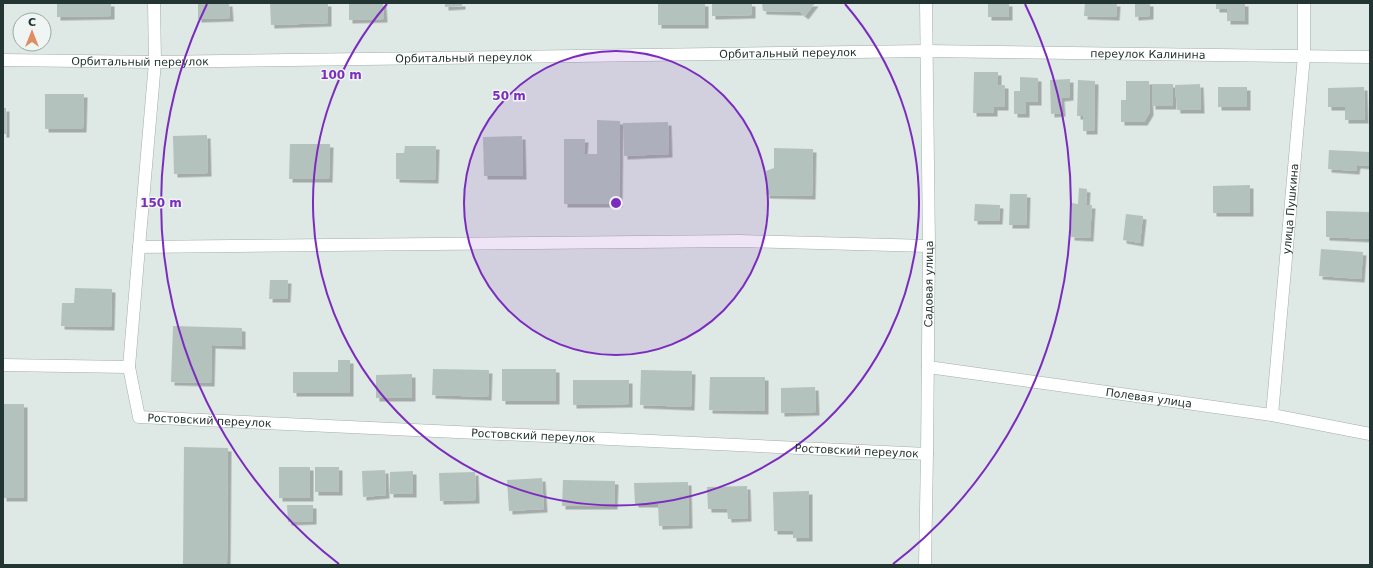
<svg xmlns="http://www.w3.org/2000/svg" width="1373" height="568" font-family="'DejaVu Sans',sans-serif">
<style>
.building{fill:#b4c2bd;filter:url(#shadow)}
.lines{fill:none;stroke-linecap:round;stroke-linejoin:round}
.minor-casing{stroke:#a2afab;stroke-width:13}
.secondary-casing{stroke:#9fb2ad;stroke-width:13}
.minor{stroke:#fff;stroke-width:12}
.secondary{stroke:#fff;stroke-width:12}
.ring{fill:none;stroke:#7b2cbf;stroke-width:2}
.labels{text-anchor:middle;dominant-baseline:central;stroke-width:3;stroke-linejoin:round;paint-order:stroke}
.street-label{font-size:11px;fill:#223532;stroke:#eef5f2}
.centre{fill:#7b2cbf;stroke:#eef5f2;stroke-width:2}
.ring-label{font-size:12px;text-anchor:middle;font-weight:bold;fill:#7b2cbf;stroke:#eef5f2;stroke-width:3;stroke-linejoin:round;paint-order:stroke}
</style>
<defs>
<filter id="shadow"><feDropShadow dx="3.5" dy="3.5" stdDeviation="0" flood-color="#0004"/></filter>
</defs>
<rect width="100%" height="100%" fill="#dee8e4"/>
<g class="building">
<polygon points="57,3 111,3 111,16 57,17"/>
<polygon points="198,3 229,3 230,18 198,19"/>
<polygon points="270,3 328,3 328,23 271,25"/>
<polygon points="349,3 383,3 384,19 349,20"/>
<polygon points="445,3 462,3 462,6 445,7"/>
<rect x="658" y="3" width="47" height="22"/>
<polygon points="712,3 752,3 752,15 712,16"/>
<polygon points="762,3 815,3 805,16 800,12 763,11"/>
<rect x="988" y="3" width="21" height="14"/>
<polygon points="1085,3 1117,3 1116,17 1084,16"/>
<polygon points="1135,3 1150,3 1150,16 1135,17"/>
<polygon points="1216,3 1245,3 1245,21 1227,21 1227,9 1216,9"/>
<polygon points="974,72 998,72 998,85 1005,85 1005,107 994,107 994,113 973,113"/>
<polygon points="1020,77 1038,78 1038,102 1026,102 1026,114 1014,114 1014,91 1020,91"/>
<polygon points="1070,79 1070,97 1061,98 1062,113 1051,114 1050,80"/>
<polygon points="1078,80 1095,81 1094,131 1083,131 1083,116 1077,116"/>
<polygon points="1126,81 1149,81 1150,112 1144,122 1121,122 1121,100 1126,100"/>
<rect x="1152" y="84" width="21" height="22"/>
<polygon points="1200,84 1201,110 1177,110 1175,85"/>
<rect x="1218" y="87" width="29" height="20"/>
<polygon points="1364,87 1365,120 1345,120 1345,107 1328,107 1328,88"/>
<polygon points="45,94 84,94 83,129 45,129"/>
<rect x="3" y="108" width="3" height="26"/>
<polygon points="597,120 620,121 619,204 564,204 564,139 585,139 584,154 597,154"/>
<polygon points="668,122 669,154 624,156 623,123"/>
<polygon points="207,135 208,173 174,174 173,136"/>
<polygon points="522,136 523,176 484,176 483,137"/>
<polygon points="290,144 330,144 329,179 289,179"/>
<polygon points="405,146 436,146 435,180 396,179 396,153 404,153"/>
<polygon points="774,148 813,149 812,196 766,195 766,171 774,168"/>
<polygon points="1329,150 1370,152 1370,166 1357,165 1356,171 1328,169"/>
<polygon points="1250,185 1250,213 1213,213 1213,186"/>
<polygon points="1079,188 1087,189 1086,205 1092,205 1090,238 1071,237 1072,203 1078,204"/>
<polygon points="1010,194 1027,194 1026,225 1009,225"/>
<polygon points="975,204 1000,205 999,221 974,221"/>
<polygon points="1326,211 1370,212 1370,239 1326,237"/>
<polygon points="1126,214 1143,216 1140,243 1123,240"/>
<polygon points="1321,249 1363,252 1361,279 1319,276"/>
<polygon points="270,280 288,280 287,299 269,299"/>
<polygon points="75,288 112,289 111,327 61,326 62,303 74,303"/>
<polygon points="173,326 242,328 242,346 212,345 211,383 171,382"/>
<polygon points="338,360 350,360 350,393 293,393 293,372 338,372"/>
<polygon points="433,369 489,370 488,397 432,395"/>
<rect x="502" y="369" width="54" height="32"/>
<polygon points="641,370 692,371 691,407 640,405"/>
<polygon points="412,374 412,398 376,398 376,375"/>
<polygon points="710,377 765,377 765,411 709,410"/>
<polygon points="573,380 629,380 629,404 573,405"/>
<polygon points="815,387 816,412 781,413 781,388"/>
<rect x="3" y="404" width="21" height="94"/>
<polygon points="184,447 228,448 227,565 183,565"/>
<rect x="279" y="467" width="31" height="31"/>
<rect x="315" y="467" width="24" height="25"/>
<polygon points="385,470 386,495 363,497 362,471"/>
<polygon points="413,471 413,494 390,494 390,472"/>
<polygon points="475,472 476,500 440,501 439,473"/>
<polygon points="542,478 544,509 509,511 507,480"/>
<polygon points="563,480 615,481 614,506 562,506"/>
<polygon points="688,482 689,525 659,526 658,504 635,504 634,483"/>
<polygon points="747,486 748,518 728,519 727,509 708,509 707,487"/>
<polygon points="809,491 809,538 793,538 793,531 774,531 773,492"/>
<polygon points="287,505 313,505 313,521 288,522"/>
</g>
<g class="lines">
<defs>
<g id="minor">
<polyline points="154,3 155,62 139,247 740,241 929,246"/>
<path id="s1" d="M3 60 155 62 926 51 1370 57"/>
<path id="s2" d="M139 247 129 367 139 417 927 454"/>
<polyline points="3,365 129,367"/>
<path id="s3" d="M928 367 1272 415 1370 434"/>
<path id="s4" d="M1272 415 1304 56V3"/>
</g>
<g id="secondary">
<path id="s5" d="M925 565 927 454 929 246 926 3"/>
</g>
</defs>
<use href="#minor" class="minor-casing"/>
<use href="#secondary" class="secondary-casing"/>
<use href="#minor" class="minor"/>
<use href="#secondary" class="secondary"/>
</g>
<circle cx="616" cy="203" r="152" fill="#7b2cbf" fill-opacity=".12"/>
<g class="ring">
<circle cx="616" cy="203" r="152"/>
<path d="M845 4A303 303 0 1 1 387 4"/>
<path d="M339 564A455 455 0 0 1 207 4M1025 4A455 455 0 0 1 893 564"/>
</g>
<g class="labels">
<g class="street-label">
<text stroke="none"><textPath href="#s1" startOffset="785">Орбитальный переулок</textPath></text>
<text stroke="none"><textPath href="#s1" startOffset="1145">переулок Калинина</textPath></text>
<text stroke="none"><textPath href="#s1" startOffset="461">Орбитальный переулок</textPath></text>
<text stroke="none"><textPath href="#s1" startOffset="137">Орбитальный переулок</textPath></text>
<text stroke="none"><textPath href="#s4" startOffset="207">улица Пушкина</textPath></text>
<text stroke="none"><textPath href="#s5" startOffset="281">Садовая улица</textPath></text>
<text stroke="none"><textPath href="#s3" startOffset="223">Полевая улица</textPath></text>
<text stroke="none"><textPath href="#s2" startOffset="242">Ростовский переулок</textPath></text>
<text stroke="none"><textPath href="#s2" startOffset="566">Ростовский переулок</textPath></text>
<text stroke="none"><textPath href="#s2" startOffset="890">Ростовский переулок</textPath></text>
</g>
</g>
<circle cx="616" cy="203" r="6" class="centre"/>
<g class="ring-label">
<text x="341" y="79">100 m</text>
<text x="509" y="100">50 m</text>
<text x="161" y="207">150 m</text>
</g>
<rect width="1373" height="568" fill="none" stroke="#223532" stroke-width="8"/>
<g transform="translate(32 32)"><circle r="19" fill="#eef5f2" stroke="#9ca8a5"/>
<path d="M0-3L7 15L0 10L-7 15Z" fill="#e08d64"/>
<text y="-6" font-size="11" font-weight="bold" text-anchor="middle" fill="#223532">С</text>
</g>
</svg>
